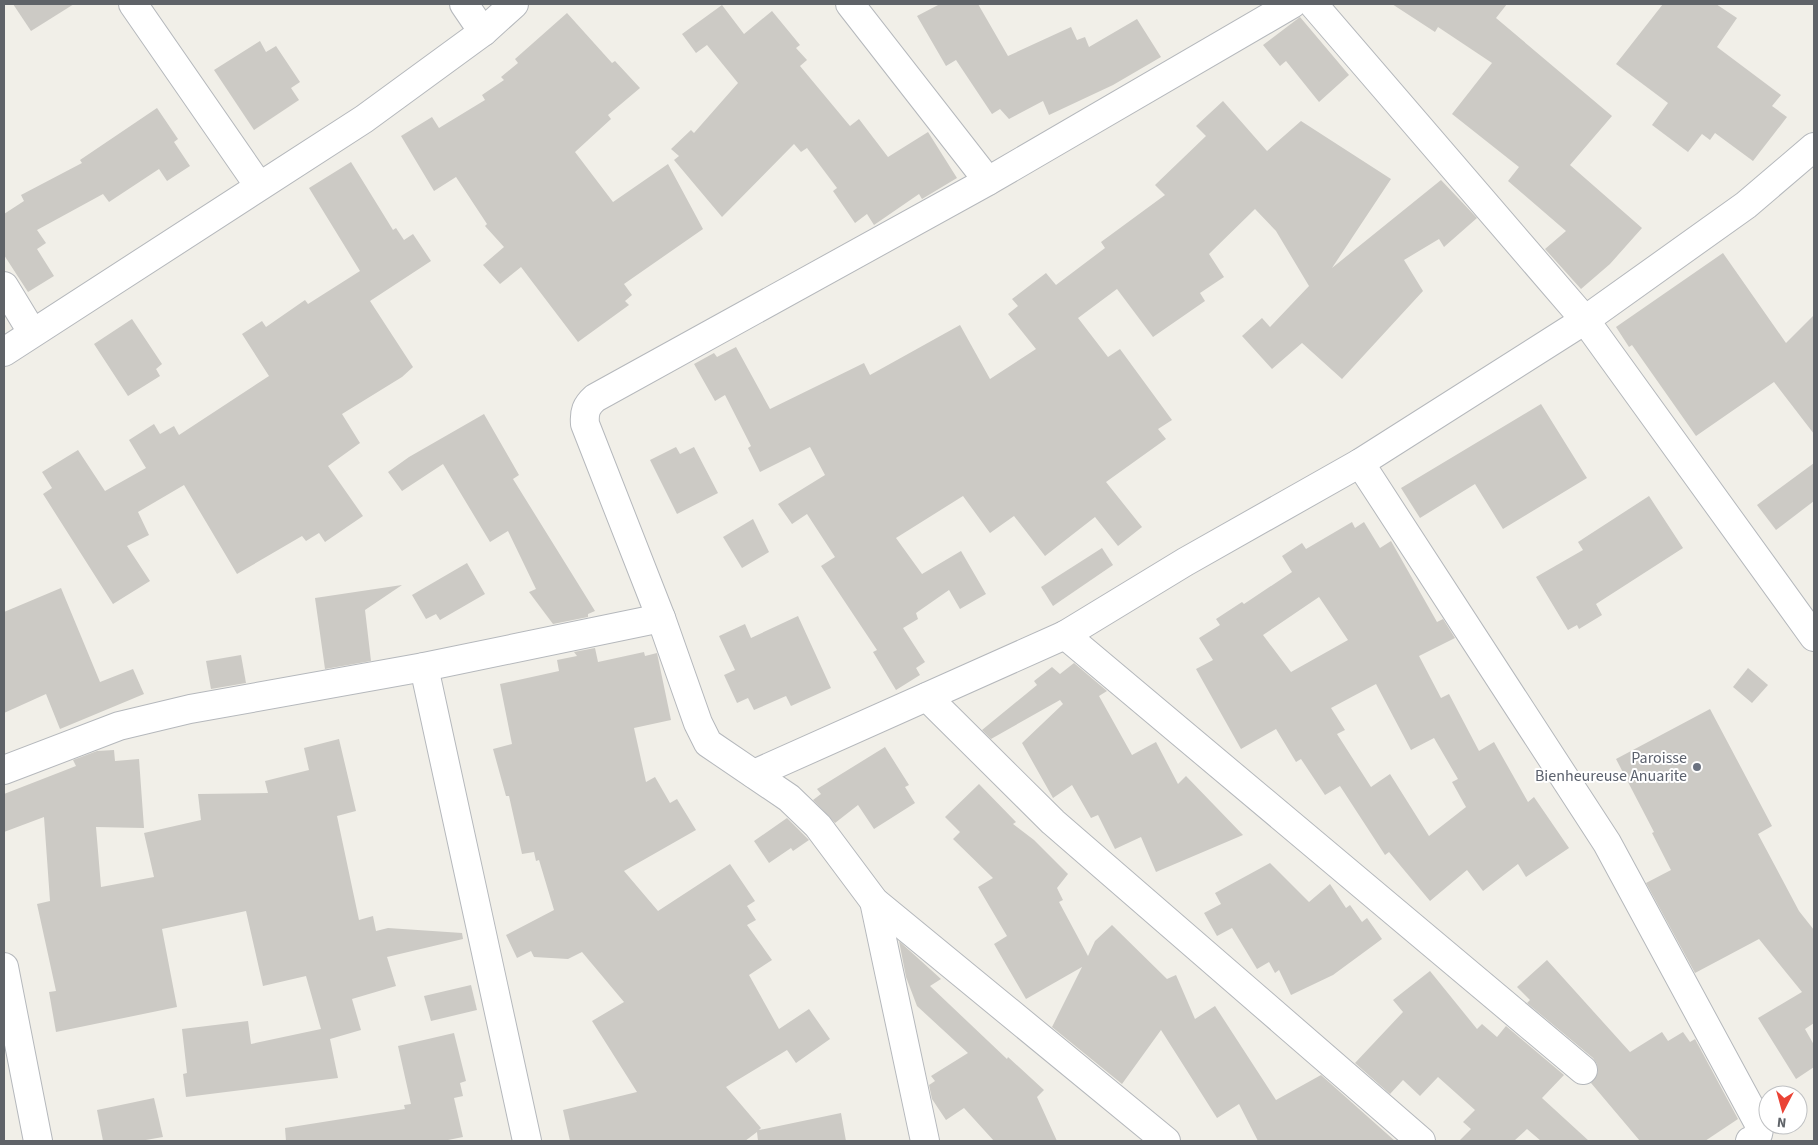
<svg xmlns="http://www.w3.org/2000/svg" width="1818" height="1145" font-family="'Source Sans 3',sans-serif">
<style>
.building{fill:#cccac5;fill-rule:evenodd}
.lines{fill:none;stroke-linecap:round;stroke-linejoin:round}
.minor-casing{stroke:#b5b8bc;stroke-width:30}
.minor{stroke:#fff;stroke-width:28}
.worship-dot{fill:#6b7280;stroke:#fff;stroke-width:2}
.labels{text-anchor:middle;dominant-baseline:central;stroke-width:4;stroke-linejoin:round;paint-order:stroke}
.worship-label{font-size:16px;fill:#5b616d;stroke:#fff;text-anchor:end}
</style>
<rect width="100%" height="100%" fill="#f1efe8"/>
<g class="building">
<polygon points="13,4 74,4 31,31"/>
<polygon points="940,4 978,4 1008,56 1071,27 1077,40 1085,37 1089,47 1137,19 1161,57 1113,85 1049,115 1043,101 1009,119 1000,109 992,114 956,60 946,66 917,16"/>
<polygon points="1392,4 1507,4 1496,18 1612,116 1570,165 1642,228 1610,264 1581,289 1545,249 1566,231 1508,181 1519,167 1452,114 1492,63 1438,27 1435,32"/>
<polygon points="1663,4 1716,4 1737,18 1717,47 1781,95 1772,106 1787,117 1753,161 1715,133 1710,140 1702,134 1688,152 1652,125 1668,103 1616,64"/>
<polygon points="722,5 744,34 772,11 800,45 796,48 807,60 800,66 850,126 859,119 888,157 928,132 957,178 922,199 919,194 874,225 867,214 855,223 833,191 837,188 807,148 801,152 794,144 722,217 674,160 679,156 671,149 691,130 694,133 738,83 707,45 696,53 682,34"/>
<polygon points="567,13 612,63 615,61 640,88 608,115 611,119 575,152 613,202 668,164 703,229 624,284 632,295 625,301 629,305 578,342 521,267 500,284 483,265 504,247 485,226 487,224 456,177 434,191 401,136 432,117 439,128 485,100 482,95 504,80 501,77 518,63 515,59"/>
<polygon points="1300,17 1349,75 1319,102 1286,61 1280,66 1263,45"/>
<polygon points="260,41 266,52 276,46 300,82 291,88 299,100 254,130 214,70"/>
<polygon points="1223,101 1267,151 1301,121 1391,179 1332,268 1441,180 1477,218 1444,247 1439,239 1404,260 1423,291 1342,379 1302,343 1272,369 1242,336 1262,318 1270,327 1309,286 1276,231 1255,209 1209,254 1224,277 1200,293 1205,301 1153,337 1117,289 1078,318 1108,357 1120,349 1172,420 1158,429 1166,439 1106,482 1142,527 1118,546 1095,517 1045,556 1014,516 990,533 963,496 896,538 922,574 961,551 986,594 960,609 949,590 916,613 918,619 903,628 925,662 916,668 920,675 896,690 873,652 877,650 821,566 835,557 807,514 792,524 778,504 825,475 810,447 760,472 748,448 751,446 725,395 715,401 694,364 714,353 717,357 736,347 770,409 864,363 870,375 960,325 990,379 1036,349 1008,314 1018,306 1012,299 1046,273 1056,285 1105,248 1101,242 1165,195 1155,185 1206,136 1196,126"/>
<polygon points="157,108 178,139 174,142 190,166 167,181 159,169 109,202 103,194 37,230 46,243 37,249 54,276 28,292 4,255 4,214 24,201 21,195 82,163 80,160"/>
<polygon points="351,162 393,230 396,228 404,240 413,234 431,261 370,301 413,367 402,377 342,414 360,443 328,466 363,516 325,542 319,533 306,541 302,536 237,574 184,485 138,512 149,535 127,546 150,581 113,604 43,494 52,488 42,472 78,450 105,491 146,468 129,440 154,424 160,434 174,426 179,435 269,376 242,334 262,321 266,327 305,300 308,304 360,271 309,188"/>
<polygon points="1723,253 1786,343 1814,315 1814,434 1774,382 1696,436 1632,345 1629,347 1616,327"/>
<polygon points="132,319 162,364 156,369 160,376 128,396 94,344"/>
<polygon points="1541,404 1587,478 1503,529 1475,484 1420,518 1401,488"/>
<polygon points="484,414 519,475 513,479 595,611 588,614 588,617 553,624 529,592 536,589 508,531 490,542 443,464 402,491 388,472 409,457"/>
<polygon points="676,447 680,454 694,447 718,493 677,514 650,460"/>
<polygon points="1814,463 1814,501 1776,530 1757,505"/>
<polygon points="1649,496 1683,548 1596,604 1602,615 1579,629 1577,625 1568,630 1536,577 1583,550 1578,542"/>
<polygon points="753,519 769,552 742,568 723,537"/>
<path d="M1352 522 1355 528 1364 522 1380 548 1391 541 1437 622 1443 619 1455 638 1419 656 1441 698 1449 694 1479 751 1494 742 1528 802 1534 797 1569 848 1526 877 1518 864 1483 891 1467 870 1430 901 1389 852 1385 855 1340 786 1325 795 1301 759 1296 762 1276 729 1241 749 1196 669 1213 660 1199 638 1220 625 1216 619 1242 602 1244 604 1292 572 1282 556 1302 543 1306 549ZM1319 597 1348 640 1291 672 1263 635ZM1376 684 1411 750 1434 738 1458 779 1452 782 1466 807 1429 836 1390 774 1371 787 1337 734 1345 730 1331 708Z"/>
<polygon points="1102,548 1113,565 1053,606 1041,587"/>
<polygon points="467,563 485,594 440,620 436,614 426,619 412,595"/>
<polygon points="402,585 365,610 371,661 325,669 315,598"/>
<polygon points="61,588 100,682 133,669 144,694 60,729 46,694 4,713 4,612"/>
<polygon points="798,616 831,688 791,706 786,696 754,710 748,698 737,703 724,675 735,670 719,636 745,624 751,638"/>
<polygon points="595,648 598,662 644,652 645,656 657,653 671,720 634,728 646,782 655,777 670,803 677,799 696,830 624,871 658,911 730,864 755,901 747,906 756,920 747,925 772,960 749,975 779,1029 809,1009 830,1039 796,1063 787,1050 726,1087 761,1128 759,1130 841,1113 846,1141 758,1141 757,1132 745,1141 570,1141 563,1110 637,1092 592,1021 624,1002 582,952 568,959 534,957 531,951 517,958 506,935 554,910 539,860 536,861 534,852 522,854 509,796 506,796 493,749 512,744 500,684 559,671 557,660 577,656 574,652"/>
<polygon points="241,655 246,683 211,689 206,661"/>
<polygon points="1074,663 1107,691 1099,696 1132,755 1156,742 1178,784 1186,776 1243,835 1156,872 1141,837 1115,849 1098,815 1091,818 1072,785 1053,798 1022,743 1063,704 1060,700 991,739 982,730 1037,685 1034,681 1052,667 1060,674"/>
<polygon points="1748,668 1768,685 1752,703 1733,687"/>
<polygon points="1710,709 1772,826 1758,834 1799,911 1814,930 1814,1023 1805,1029 1814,1045 1814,1067 1796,1079 1758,1018 1802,992 1759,939 1695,973 1646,883 1671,870 1652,833 1654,832 1616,759"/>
<polygon points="339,739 356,811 337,816 359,920 373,916 376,931 388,928 462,933 463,939 387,957 396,986 352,999 361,1030 330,1039 338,1078 186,1097 183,1074 187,1073 182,1029 248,1021 251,1044 321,1029 306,976 263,986 246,911 162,929 177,1007 56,1032 49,992 56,991 37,904 50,901 44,817 4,832 4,794 76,766 73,760 97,751 114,750 115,761 139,759 144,828 96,827 101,887 154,877 144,833 201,820 198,794 268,793 265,781 309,770 304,748"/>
<polygon points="885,747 909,785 905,787 915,803 874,829 858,805 835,823 813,800 821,794 817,789"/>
<polygon points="979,784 1016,822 1013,824 1034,840 1068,874 1057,888 1063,900 1059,902 1088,956 1095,941 1112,925 1167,979 1176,975 1195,1019 1215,1006 1276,1100 1321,1075 1395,1141 1258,1141 1239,1104 1217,1118 1161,1030 1122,1084 1052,1027 1082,967 1026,999 994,944 1007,936 978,887 993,878 953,839 960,832 945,817"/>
<polygon points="787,818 809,840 793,851 791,848 769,863 754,841"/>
<polygon points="1270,863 1309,902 1330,884 1346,908 1350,905 1362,922 1367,918 1382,939 1333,975 1291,995 1279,970 1275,973 1269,962 1257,969 1232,928 1217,936 1204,913 1221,904 1215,893"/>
<polygon points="899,941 941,979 930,986 1007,1059 1008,1057 1044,1090 1037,1097 1057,1141 994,1141 964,1108 946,1120 932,1099 929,1085 935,1081 931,1076 968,1053 917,1006 906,977"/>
<polygon points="1547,960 1630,1052 1662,1032 1668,1041 1683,1032 1690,1042 1695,1039 1738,1119 1705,1141 1640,1141 1591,1083 1598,1072 1597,1064 1593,1058 1527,1003 1530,1000 1517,987"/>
<polygon points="1430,971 1477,1029 1482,1024 1497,1037 1506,1026 1564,1075 1542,1098 1589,1141 1541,1141 1527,1129 1514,1141 1459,1141 1471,1129 1463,1122 1475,1110 1438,1077 1420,1096 1403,1080 1390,1094 1355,1063 1403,1012 1393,1000"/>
<polygon points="471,985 477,1010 431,1021 424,996"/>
<polygon points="454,1033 466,1081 460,1083 463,1096 454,1098 463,1137 443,1141 286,1141 285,1128 405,1109 404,1105 411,1104 398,1046"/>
<polygon points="154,1098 163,1137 140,1141 103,1141 97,1110"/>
</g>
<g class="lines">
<defs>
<g id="minor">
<polyline points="133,4 259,186"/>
<polyline points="464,4 483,32"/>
<polyline points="850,4 988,181"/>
<polyline points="1313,4 1585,320 1814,637"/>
<polyline points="4,286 32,332"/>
<polyline points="4,352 364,119 483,32 514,4"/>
<path d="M1360 463 1607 843 1758 1122C1760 1131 1759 1137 1750 1141"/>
<polyline points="1065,635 1583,1070"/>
<polyline points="424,667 527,1141"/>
<polyline points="927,697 1053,822 1421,1141"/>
<polyline points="4,770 119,726 190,709 424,667 661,618"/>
<polyline points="754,774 1065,635 1185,562 1360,463 1585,320 1746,205 1814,147"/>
<polyline points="874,901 925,1141"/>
<polyline points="4,967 38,1141"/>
<path d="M1166 1141 874 901 818 826 789 798 708 743 698 723 661 618 585 424C584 412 586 406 595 398L988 181 1292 4"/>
</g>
</defs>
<use href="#minor" class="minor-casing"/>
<use href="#minor" class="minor"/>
</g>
<circle class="worship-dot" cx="1697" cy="767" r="5"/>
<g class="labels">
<g class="worship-label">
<text x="1687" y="758">Paroisse<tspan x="1687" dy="18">Bienheureuse Anuarite</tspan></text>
</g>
</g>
<rect width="1818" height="1145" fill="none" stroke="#5f6368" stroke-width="10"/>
<g transform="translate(1783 1110) rotate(186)"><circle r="24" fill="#ffffff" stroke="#bfc1c3"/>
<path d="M0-4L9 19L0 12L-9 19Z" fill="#ea4335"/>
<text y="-8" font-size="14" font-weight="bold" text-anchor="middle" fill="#5f6368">N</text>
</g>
</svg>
